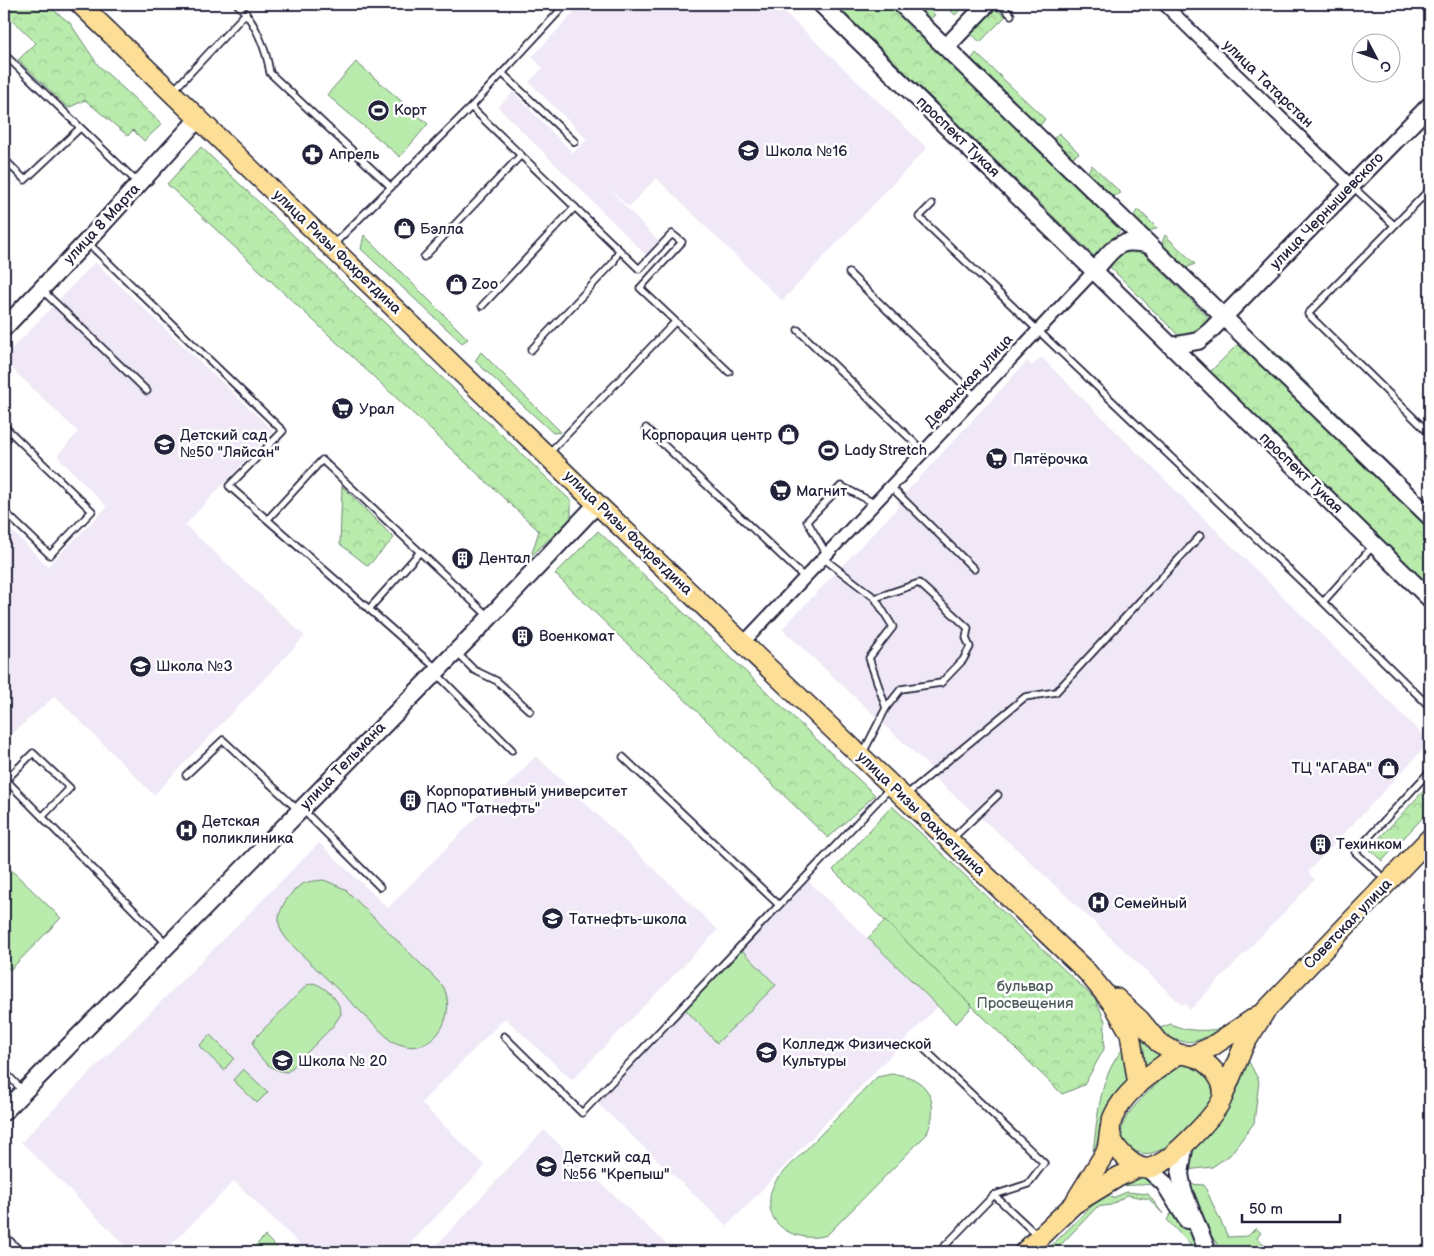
<svg xmlns="http://www.w3.org/2000/svg" width="1434" height="1256" font-family="'Balsamiq Sans',sans-serif">
<style>
.built{fill:#f0e8f7}
.grass{fill:#b8ebac;stroke:#6d8674}
.forest{fill:url(#forest-crowns);stroke:#6d8674}
.lines{fill:none;stroke-linecap:round;stroke-linejoin:round}
.lane-casing{stroke:#22223b;stroke-width:9}
.street-casing{stroke:#22223b;stroke-width:15}
.secondary-casing{stroke:#22223b;stroke-width:20}
.primary-casing{stroke:#22223b;stroke-width:22}
.lane{stroke:#fff;stroke-width:5.5}
.street{stroke:#fff;stroke-width:11}
.secondary{stroke:#fff;stroke-width:16}
.primary{stroke:#fdde96;stroke-width:19}
.labels{text-anchor:middle;dominant-baseline:central;stroke-width:5;stroke-linejoin:round;paint-order:stroke}
.street-label{font-size:15px;fill:#22223b;stroke:#fff}
.poi-label{font-size:15px;fill:#22223b;stroke:#fff;text-anchor:start}
.park-label{font-size:15px;fill:#4f5e5d;stroke:#fff}
</style>
<defs>
<pattern id="forest-crowns" width="20" height="18" patternUnits="userSpaceOnUse" patternTransform="scale(1.25)"><rect width="20" height="18" fill="#b8ebac"/><path d="M2 6a3 3 0 1 1 6 0M12 15a3 3 0 1 1 6 0" fill="none" stroke="#9ec995"/></pattern>
</defs>
<rect width="100%" height="100%" fill="#fff"/>
<filter id="ink" filterUnits="userSpaceOnUse"><feTurbulence type="fractalNoise" baseFrequency=".02" numOctaves="2"/><feDisplacementMap in="SourceGraphic" scale="10" xChannelSelector="R" yChannelSelector="G"/><feConvolveMatrix kernelMatrix="1 2 1 2 8 2 1 2 1" color-interpolation-filters="sRGB"/></filter>
<g filter="url(#ink)">
<g class="built">
<polygon points="582,4 776,4 927,148 782,301 656,178 629,207 607,187 660,243 647,256 498,107 513,92 573,153 587,139 529,82 543,68 532,57"/>
<polygon points="95,262 273,431 185,525 305,636 154,795 55,696 4,741 4,523 48,566 107,507 57,456 78,432 4,361 4,357"/>
<polygon points="1041,357 1430,742 1308,872 1315,880 1190,1010 1184,1003 1182,1005 1011,844 934,778 938,775 782,629 900,505 897,502 1027,361 1032,366"/>
<polygon points="536,756 718,930 572,1080 505,1018 421,1103 485,1166 402,1252 308,1252 234,1181 164,1252 132,1252 21,1142 319,843 388,908"/>
<polygon points="805,878 938,1006 727,1226 594,1100"/>
<polygon points="544,1130 675,1252 431,1251"/>
</g>
<g class="grass">
<polygon points="356,62 428,124 400,157 327,95"/>
<polygon points="364,235 468,339 462,343 361,249"/>
<polygon points="481,352 561,432 553,433 475,361"/>
<polygon points="4,863 61,918 10,970 4,964"/>
<path d="M324 880 345 889 443 986C454 1006 445 1037 422 1045 411 1049 401 1045 391 1041L297 950C291 944 283 936 280 928 275 914 287 896 298 887 305 881 315 881 324 880Z"/>
<polygon points="891,914 981,997 956,1024 868,938"/>
<polygon points="739,947 776,985 717,1043 683,1007"/>
<path d="M313 983C325 986 341 1001 341 1014L333 1026 291 1069 287 1072C271 1071 257 1058 253 1043L256 1037 307 985Z"/>
<path d="M1171 1024C1188 1032 1202 1031 1220 1029 1194 1045 1182 1047 1157 1029Z"/>
<polygon points="210,1035 234,1058 224,1070 199,1046"/>
<polygon points="1144,1035 1169,1055 1146,1073 1144,1049 1139,1038"/>
<path d="M1128 1044 1133 1068 1127 1087 1103 1129 1093 1152C1098 1116 1099 1071 1128 1044Z"/>
<polygon points="1246,1056 1259,1081 1254,1123 1230,1155 1212,1167 1186,1170 1190,1148"/>
<path d="M1184 1063 1207 1069 1216 1094C1200 1114 1167 1163 1137 1152 1132 1150 1127 1144 1122 1140 1122 1135 1121 1129 1123 1124 1127 1109 1169 1071 1184 1063Z"/>
<polygon points="243,1069 268,1092 257,1103 233,1080"/>
<path d="M892 1074C928 1075 942 1104 926 1135L827 1235C802 1243 766 1230 770 1198 770 1191 774 1185 777 1179L877 1077Z"/>
<polygon points="1144,1174 1157,1184 1117,1186"/>
<polygon points="1187,1184 1204,1185 1228,1237 1248,1236 1256,1228 1261,1233 1257,1238 1273,1252 1223,1252 1205,1227"/>
<polygon points="1106,1192 1112,1198 1127,1192 1148,1194 1163,1214 1149,1199 1127,1195 1111,1205 1097,1207 1054,1252 1045,1252"/>
<polygon points="1166,1193 1203,1252 1197,1252 1167,1220 1172,1212 1163,1197"/>
<polygon points="265,1236 281,1252 249,1252"/>
</g>
<g class="forest">
<polygon points="4,4 46,4 70,23 98,65 162,124 144,141 133,130 128,136 85,100 68,108 18,60 36,43 4,12"/>
<polygon points="835,4 889,4 1121,230 1095,257"/>
<polygon points="913,4 924,4 935,15 929,20"/>
<polygon points="950,4 967,4 955,15 947,7"/>
<polygon points="991,7 1006,16 980,42 968,31"/>
<polygon points="976,53 1045,119 1039,127 970,61"/>
<polygon points="1059,133 1079,153 1071,158 1053,139"/>
<polygon points="201,147 571,501 571,519 531,556 539,531 167,184"/>
<polygon points="1092,165 1121,193 1112,197 1088,172"/>
<polygon points="1138,209 1157,228 1148,232 1133,217"/>
<polygon points="1165,235 1195,264 1186,268 1161,246"/>
<polygon points="1137,247 1212,321 1197,332 1179,336 1109,266 1127,248"/>
<polygon points="1239,343 1430,530 1430,590 1209,373"/>
<polygon points="1270,347 1430,504 1430,512 1266,351"/>
<polygon points="342,486 394,538 368,566 340,544"/>
<polygon points="598,531 875,795 828,838 555,574"/>
<polygon points="1430,784 1430,810 1382,861 1369,849"/>
<polygon points="892,806 1096,1000 1105,1021 1104,1049 1084,1085 1062,1094 833,870"/>
</g>
<g class="lines">
<defs>
<g id="lane">
<path d="M237 4C255 21 266 48 270 73L390 186"/>
<polyline points="1000,4 1011,15"/>
<polyline points="4,54 137,182"/>
<polyline points="502,73 575,142"/>
<polyline points="174,90 246,13"/>
<polyline points="471,107 639,269 672,234 682,242 640,288 729,372"/>
<polyline points="4,159 25,180 80,128"/>
<polyline points="1352,186 1394,225"/>
<polyline points="1430,189 1308,314 1430,434"/>
<polyline points="932,204 919,217 1323,602 1430,707"/>
<polyline points="88,243 283,431 229,486 436,668"/>
<polyline points="333,245 471,107 566,4"/>
<polyline points="424,257 521,155"/>
<polyline points="849,273 975,396"/>
<polyline points="42,290 147,391"/>
<polyline points="482,306 575,207"/>
<polyline points="798,330 923,451"/>
<polyline points="531,350 613,263 619,250"/>
<polyline points="4,426 92,511 50,555 4,511"/>
<polyline points="646,428 804,577"/>
<polyline points="549,453 675,322"/>
<polyline points="890,486 974,569"/>
<polyline points="268,519 322,460 488,616"/>
<polyline points="826,553 807,521 841,486 874,503"/>
<polyline points="823,558 875,598 893,627 869,658 886,708 863,753"/>
<polyline points="875,598 919,583 968,628 966,638 970,647 963,660 941,683 901,689 886,708"/>
<polyline points="1323,602 1373,546"/>
<polyline points="369,609 420,552"/>
<polyline points="457,653 474,670 497,681 530,711"/>
<polyline points="437,674 512,750"/>
<polyline points="623,757 779,905"/>
<polyline points="186,775 223,740 297,809"/>
<polyline points="906,795 1025,697 1056,692 1200,536"/>
<polyline points="303,810 380,887"/>
<polyline points="43,816 70,788 33,753 6,780 167,944"/>
<polyline points="953,838 998,795"/>
<polyline points="1386,880 1355,852 1430,771"/>
<polyline points="504,1036 582,1113 890,788"/>
<polyline points="920,1045 1044,1163 1028,1184 994,1195 939,1252"/>
<polyline points="4,1071 23,1091"/>
<polyline points="994,1195 1038,1236"/>
<polyline points="4,1240 6,1237 21,1252"/>
<polyline points="184,1250 186,1252"/>
</g>
<g id="street">
<polyline points="1164,4 1351,186"/>
<polyline points="743,643 1094,271"/>
</g>
<g id="secondary">
<polyline points="821,4 1430,599"/>
<polyline points="901,4 1430,517"/>
<polyline points="946,47 987,4"/>
<path d="M1094 271C1114 248 1117 237 1149 245"/>
<polyline points="4,328 87,241 198,119"/>
<polyline points="1171,346 1198,341 1210,331 1430,105"/>
<polyline points="4,1112 489,618 597,504"/>
<polyline points="1185,1143 1180,1174 1183,1190 1207,1250"/>
<polyline points="1148,1169 1164,1183 1187,1220"/>
</g>
<g id="primary">
<polyline points="80,4 597,504 1087,972 1114,1005 1130,1033 1138,1085"/>
<polyline points="1116,998 1140,1020 1158,1042 1178,1054"/>
<path d="M1178 1054C1193 1055 1204 1059 1214 1071 1220 1079 1224 1085 1223 1095 1221 1111 1179 1151 1166 1160 1161 1163 1155 1167 1149 1168 1135 1170 1116 1150 1112 1139 1109 1131 1110 1124 1113 1117 1125 1089 1156 1071 1178 1054Z"/>
<polyline points="1193,1055 1211,1047 1259,1015"/>
<polyline points="1223,1096 1244,1045 1266,1010 1430,838"/>
<polyline points="1076,1200 1107,1150 1110,1129"/>
<polyline points="1024,1252 1074,1204 1118,1177 1139,1167"/>
</g>
</defs>
<use href="#lane" class="lane-casing"/>
<use href="#street" class="street-casing"/>
<use href="#secondary" class="secondary-casing"/>
<use href="#primary" class="primary-casing"/>
<use href="#lane" class="lane"/>
<use href="#street" class="street"/>
<use href="#secondary" class="secondary"/>
<use href="#primary" class="primary"/>
</g>
</g>
<defs>
<symbol id="stadium-disc" viewBox="-11 -11 22 22"><circle r="9.5" fill="#22223b" stroke="#fff"/><path d="M0-5a6.5 5 0 1 0 0 10a6.5 5 0 1 0 0-10ZM-3.5-1.8h7v3.6h-7Z" fill="#fff"/></symbol>
<symbol id="school-disc" viewBox="-11 -11 22 22"><circle r="9.5" fill="#22223b" stroke="#fff"/><path d="M0-5L7-2L0 1L-7-2ZM-4 1L0 2.5L4 1V4Q0 6-4 4Z" fill="#fff"/></symbol>
<symbol id="pharmacy-disc" viewBox="-11 -11 22 22"><circle r="9.5" fill="#22223b" stroke="#fff"/><path d="M-2-6h4v4h4v4h-4v4h-4v-4h-4v-4h4Z" fill="#fff"/></symbol>
<symbol id="shop-disc" viewBox="-11 -11 22 22"><circle r="9.5" fill="#22223b" stroke="#fff"/><path d="M-5-2.5h2.3a2.7 3.5 0 0 1 5.4 0H5L5.5 6h-11ZM-1.5-2.5h3a1.5 2.3 0 0 0-3 0Z" fill="#fff"/></symbol>
<symbol id="supermarket-disc" viewBox="-11 -11 22 22"><circle r="9.5" fill="#22223b" stroke="#fff"/><path d="M-6-5.5h2.5l.6 2H6L4.5 2H-2.5L-4.4-4H-6ZM-1.5 3.2a1.3 1.3 0 1 0 .1 0ZM3 3.2a1.3 1.3 0 1 0 .1 0Z" fill="#fff"/></symbol>
<symbol id="building-disc" viewBox="-11 -11 22 22"><circle r="9.5" fill="#22223b" stroke="#fff"/><path d="M-4-6H4V6H1V3H-1V6H-4ZM-2.5-4.3h1.7v1.8h-1.7ZM.8-4.3h1.7v1.8H.8ZM-2.5-1h1.7V.8h-1.7ZM.8-1h1.7V.8H.8Z" fill="#fff"/></symbol>
<symbol id="hospital-disc" viewBox="-11 -11 22 22"><circle r="9.5" fill="#22223b" stroke="#fff"/><path d="M-5-5h3v3.5h4V-5h3V5h-3V1.5h-4V5h-3Z" fill="#fff"/></symbol>
<symbol id="university-disc" viewBox="-11 -11 22 22"><circle r="9.5" fill="#22223b" stroke="#fff"/><path d="M0-5L7-2L0 1L-7-2ZM-4 1L0 2.5L4 1V4Q0 6-4 4Z" fill="#fff"/></symbol>
</defs>
<g fill-rule="evenodd">
<use href="#stadium-disc" x="366" y="98" width="25" height="25"/>
<use href="#school-disc" x="736" y="138" width="25" height="25"/>
<use href="#pharmacy-disc" x="300" y="142" width="25" height="25"/>
<use href="#shop-disc" x="392" y="216" width="25" height="25"/>
<use href="#shop-disc" x="444" y="272" width="25" height="25"/>
<use href="#supermarket-disc" x="330" y="396" width="25" height="25"/>
<use href="#shop-disc" x="776" y="422" width="25" height="25"/>
<use href="#school-disc" x="152" y="432" width="25" height="25"/>
<use href="#stadium-disc" x="816" y="438" width="25" height="25"/>
<use href="#supermarket-disc" x="984" y="446" width="25" height="25"/>
<use href="#supermarket-disc" x="768" y="478" width="25" height="25"/>
<use href="#building-disc" x="450" y="546" width="25" height="25"/>
<use href="#building-disc" x="510" y="624" width="25" height="25"/>
<use href="#school-disc" x="128" y="654" width="25" height="25"/>
<use href="#shop-disc" x="1376" y="756" width="25" height="25"/>
<use href="#building-disc" x="398" y="788" width="25" height="25"/>
<use href="#hospital-disc" x="174" y="818" width="25" height="25"/>
<use href="#building-disc" x="1308" y="832" width="25" height="25"/>
<use href="#hospital-disc" x="1086" y="890" width="25" height="25"/>
<use href="#school-disc" x="540" y="906" width="25" height="25"/>
<use href="#university-disc" x="754" y="1040" width="25" height="25"/>
<use href="#school-disc" x="270" y="1048" width="25" height="25"/>
<use href="#school-disc" x="534" y="1154" width="25" height="25"/>
</g>
<g class="labels">
<g class="street-label">
<text transform="translate(1268 84) rotate(44)">улица Татарстан</text>
<text transform="translate(958 137) rotate(44)">проспект Тукая</text>
<text transform="translate(1327 211) rotate(-46)">улица Чернышевского</text>
<text transform="translate(102 224) rotate(-47)">улица 8 Марта</text>
<text transform="translate(337 252) rotate(44)">улица Ризы Фахретдина</text>
<text transform="translate(969 381) rotate(-47)">Девонская улица</text>
<text transform="translate(1301 473) rotate(44)">проспект Тукая</text>
<text transform="translate(628 533) rotate(44)">улица Ризы Фахретдина</text>
<text transform="translate(343 766) rotate(-46)">улица Тельмана</text>
<text transform="translate(921 814) rotate(44)">улица Ризы Фахретдина</text>
<text transform="translate(1348 924) rotate(-46)">Советская улица</text>
</g>
<g class="poi-label">
<text x="394" y="110">Корт</text>
<text x="765" y="151">Школа №16</text>
<text x="329" y="154">Апрель</text>
<text x="420" y="229">Бэлла</text>
<text x="472" y="284">Zoo</text>
<text x="359" y="409">Урал</text>
<text x="180" y="435">Детский сад<tspan x="180" dy="17">№50 "Ляйсан"</tspan></text>
<text x="772" y="435" text-anchor="end">Корпорация центр</text>
<text x="844" y="450">Lady Stretch</text>
<text x="1013" y="459">Пятёрочка</text>
<text x="796" y="491">Магнит</text>
<text x="479" y="558">Дентал</text>
<text x="539" y="636">Военкомат</text>
<text x="156" y="666">Школа №3</text>
<text x="1372" y="768" text-anchor="end">ТЦ "АГАВА"</text>
<text x="426" y="791">Корпоративный университет<tspan x="426" dy="17">ПАО "Татнефть"</tspan></text>
<text x="202" y="821">Детская<tspan x="202" dy="17">поликлиника</tspan></text>
<text x="1336" y="844">Техинком</text>
<text x="1114" y="903">Семейный</text>
<text x="569" y="919">Татнефть-школа</text>
<text x="782" y="1044">Колледж Физической<tspan x="782" dy="17">Культуры</tspan></text>
<text x="298" y="1061">Школа № 20</text>
<text x="563" y="1157">Детский сад<tspan x="563" dy="17">№56 "Крепыш"</tspan></text>
</g>
<g class="park-label">
<text x="1025" y="986">бульвар<tspan x="1025" dy="17">Просвещения</tspan></text>
</g>
</g>
<rect width="1434" height="1256" fill="none" stroke="#fff" stroke-width="20"/>
<rect x="10" y="10" width="1414" height="1236" fill="none" stroke="#22223b" stroke-width="2" filter="url(#ink)"/>
<g transform="translate(1376 58) rotate(131)"><circle r="24" fill="#ffffff" stroke="#a7a7b1"/>
<path d="M0-4L9 19L0 12L-9 19Z" fill="#22223b"/>
<text y="-8" font-size="14" font-weight="bold" text-anchor="middle" fill="#22223b">С</text>
</g>
<path d="M1242 1214v8h98v-8" fill="none" stroke="#22223b" stroke-width="2.5"/>
<text x="1249" y="1214" font-size="15" fill="#22223b" stroke="#ffffff" stroke-width="4" paint-order="stroke">50 m</text>
</svg>
